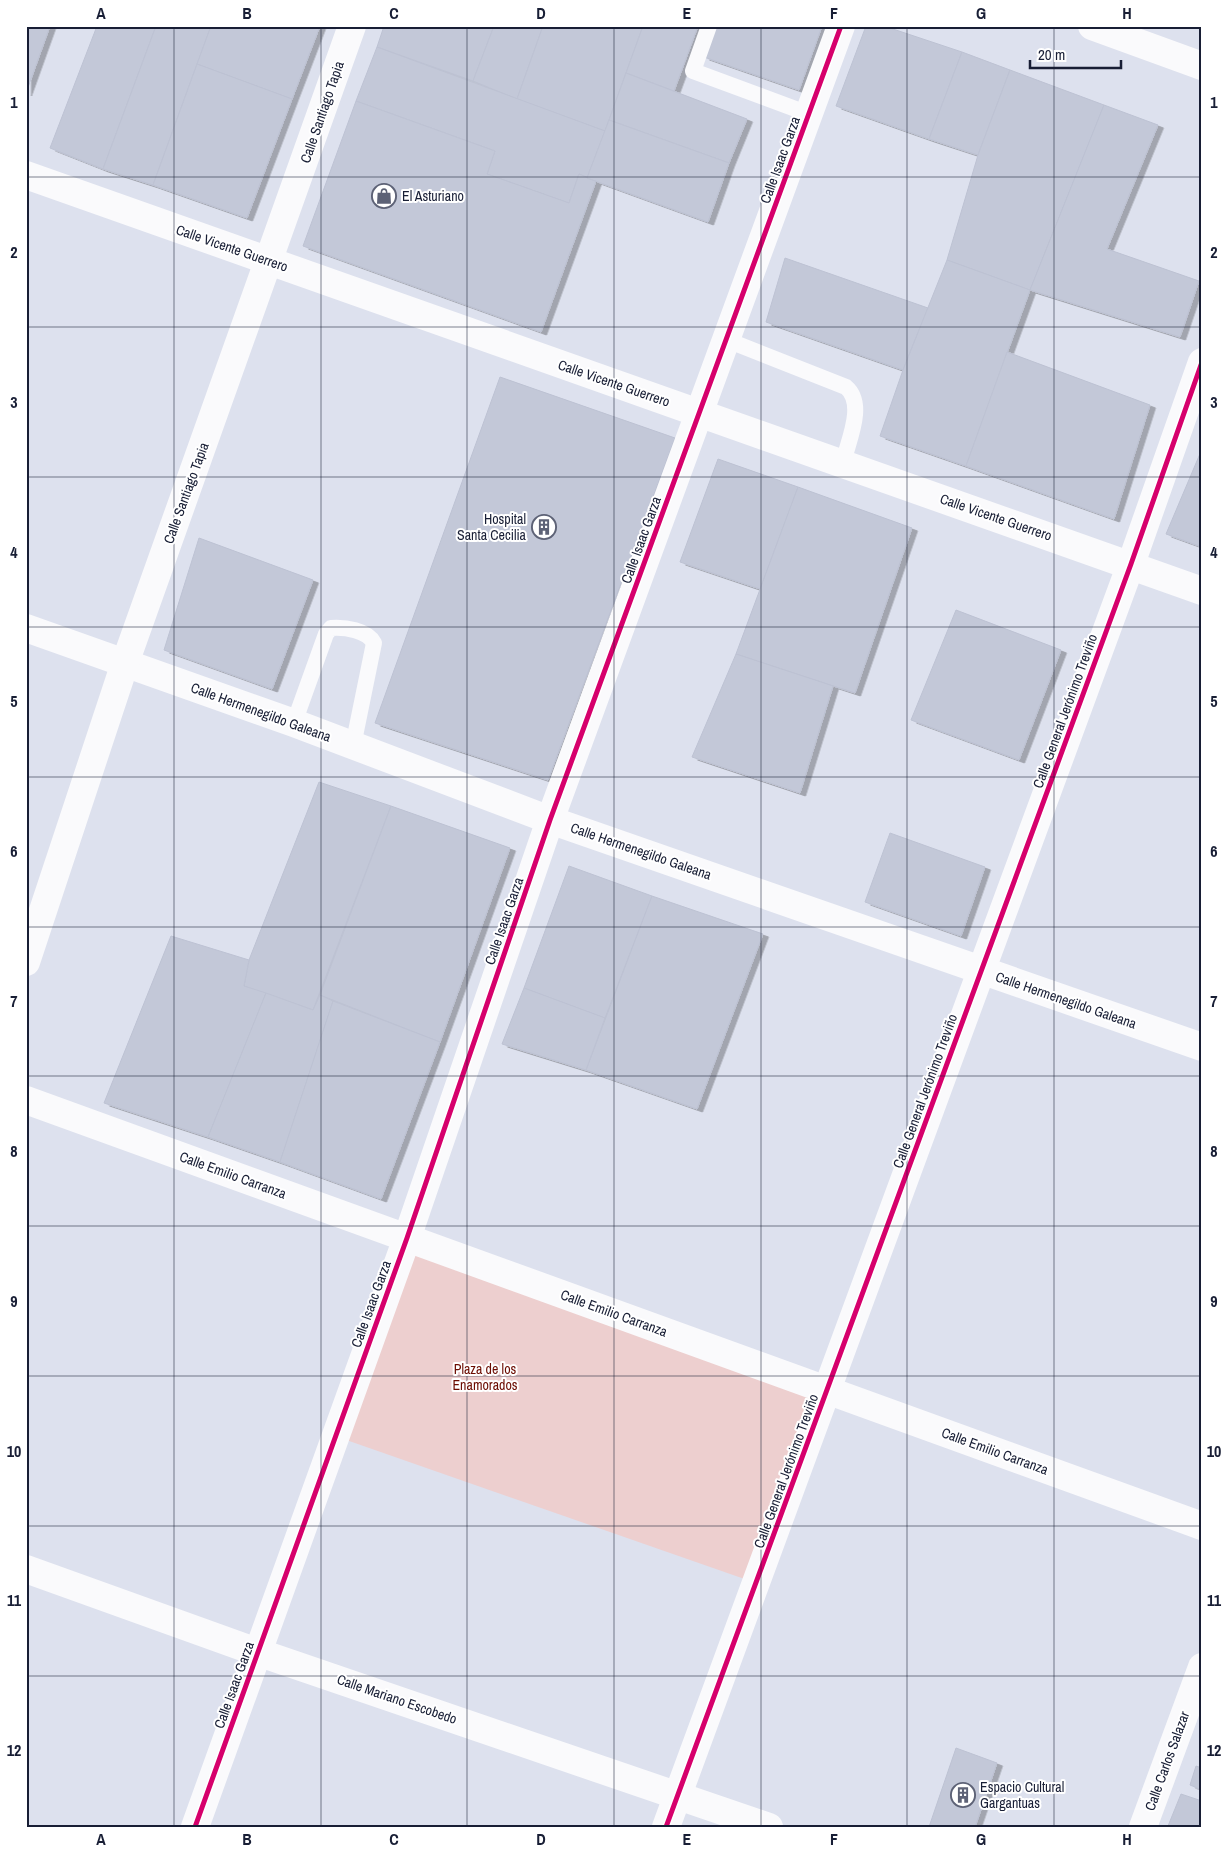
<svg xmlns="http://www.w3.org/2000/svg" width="1228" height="1853" font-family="'Archivo Narrow',sans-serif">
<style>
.green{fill:#edcfcf}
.building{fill:#c3c8d8;stroke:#bdc2d3;filter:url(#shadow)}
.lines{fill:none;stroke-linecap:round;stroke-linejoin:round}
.service{stroke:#fafafc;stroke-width:16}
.minor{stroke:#fafafc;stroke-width:28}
.tertiary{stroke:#fafafc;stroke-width:28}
.primary{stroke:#fafafc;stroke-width:28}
.cycleway-casing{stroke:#fff;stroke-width:8}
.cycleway{stroke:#d6006c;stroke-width:5}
.grid{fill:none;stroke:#181e35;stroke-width:1;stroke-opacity:0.55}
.labels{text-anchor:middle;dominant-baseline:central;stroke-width:4;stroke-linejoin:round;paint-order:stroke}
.street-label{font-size:14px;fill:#181e35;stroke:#fff}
.poi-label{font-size:14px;fill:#181e35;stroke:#fff;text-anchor:start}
.park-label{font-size:14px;fill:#6b0b00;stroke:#fff}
.neatline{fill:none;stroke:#181e35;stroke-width:2}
.grid-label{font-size:16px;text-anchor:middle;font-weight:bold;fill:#181e35}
</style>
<defs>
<filter id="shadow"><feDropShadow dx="5.5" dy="3" stdDeviation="0" flood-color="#0004"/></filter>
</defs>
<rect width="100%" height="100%" fill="#dde1ee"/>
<polygon class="green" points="407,1238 828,1391 756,1583 332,1435"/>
<g class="building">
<polygon points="26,26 50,26 26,93"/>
<polygon points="97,26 156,26 103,169 50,148"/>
<polygon points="156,26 211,26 153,185 103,169"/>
<polygon points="211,26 320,26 292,99 197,64"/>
<polygon points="384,26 494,26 473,81 377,47"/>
<polygon points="494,26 543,26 517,99 473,81"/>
<polygon points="543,26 643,26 605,131 517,99"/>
<polygon points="643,26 698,26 674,91 626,73"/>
<polygon points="715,26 822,26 799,90 704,57"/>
<polygon points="866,26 884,26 962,52 929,139 836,106"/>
<polygon points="377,47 605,131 587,178 579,174 569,203 487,174 495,151 356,101"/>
<polygon points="962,52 1010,70 978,155 929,139"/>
<polygon points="197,64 292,99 247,218 153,185"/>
<polygon points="1010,70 1104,105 1030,290 947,260 978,155"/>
<polygon points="626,73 747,119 729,163 609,120"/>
<polygon points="356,101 495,151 487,174 569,203 579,174 596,181 541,332 303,246"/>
<polygon points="1104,105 1158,125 1107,249 1199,281 1180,337 1030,290"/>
<polygon points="609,120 729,163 708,222 587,178"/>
<polygon points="785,258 928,308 903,370 766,322"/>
<polygon points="947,260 1030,290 966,466 880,436 903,370"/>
<polygon points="1007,352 1150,405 1114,519 966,466"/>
<polygon points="500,377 675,438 548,780 375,723"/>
<polygon points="1202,449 1202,547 1166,534"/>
<polygon points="718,459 798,487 760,589 680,562"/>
<polygon points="798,487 912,528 855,693 736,654"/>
<polygon points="199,538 313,580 272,689 164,650"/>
<polygon points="956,610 1061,650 1019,760 911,720"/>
<polygon points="736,654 833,686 800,793 692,757"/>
<polygon points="319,782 391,806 313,1010 244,986 249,960"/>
<polygon points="391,806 510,848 440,1042 320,995"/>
<polygon points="890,833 985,867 961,936 865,902"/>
<polygon points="569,866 652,896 605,1018 524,988"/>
<polygon points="652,896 763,934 697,1109 586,1070"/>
<polygon points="171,936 249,960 244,986 266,993 208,1137 104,1103"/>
<polygon points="524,988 605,1018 586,1070 502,1044"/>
<polygon points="266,993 313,1010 320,995 333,1001 280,1162 208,1137"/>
<polygon points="333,1001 440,1042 381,1199 280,1162"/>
<polygon points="956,1748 997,1763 975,1827 929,1827"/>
<polygon points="1196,1766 1202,1768 1202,1790 1190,1785"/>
<polygon points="1181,1794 1202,1801 1202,1827 1168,1826"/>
</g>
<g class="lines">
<g class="service">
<polyline points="709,26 693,71 809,114"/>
<path d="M727 340 846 387C866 404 848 441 843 463"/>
<path d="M294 723 326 634 331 628C345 627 367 630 374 643L353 746"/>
</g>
<g class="minor">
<polyline points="26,628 294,723 550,820 1202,1047"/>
<polyline points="26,962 125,663 352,26"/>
<polyline points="26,1100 1202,1526"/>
<polyline points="26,1569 257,1652 769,1827"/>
<polyline points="195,1827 407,1238 550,820 841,26"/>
<polyline points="666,1827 1131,564 1202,362"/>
<polyline points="1143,1827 1202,1667"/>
</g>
<polyline class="tertiary" points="26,175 1202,591"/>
<polyline class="primary" points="1092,26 1202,66"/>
<defs>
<g id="cycleway">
<polyline points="195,1827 407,1238 550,820 841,26"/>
<polyline points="666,1827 1131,564 1202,362"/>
</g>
</defs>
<use href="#cycleway" class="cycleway-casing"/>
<use href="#cycleway" class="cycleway"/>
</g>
<path class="grid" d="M174 26V1827M321 26V1827M467 26V1827M614 26V1827M761 26V1827M907 26V1827M1054 26V1827M26 177H1202M26 327H1202M26 477H1202M26 627H1202M26 777H1202M26 927H1202M26 1076H1202M26 1226H1202M26 1376H1202M26 1526H1202M26 1676H1202"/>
<defs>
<symbol id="shop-ring" viewBox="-11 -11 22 22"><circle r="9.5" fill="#fff" stroke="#5d6276" stroke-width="1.5"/><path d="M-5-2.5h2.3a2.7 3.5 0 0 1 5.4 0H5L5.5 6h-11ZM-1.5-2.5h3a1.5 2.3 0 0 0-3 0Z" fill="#5d6276"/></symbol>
<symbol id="building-ring" viewBox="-11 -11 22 22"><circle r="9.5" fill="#fff" stroke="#5d6276" stroke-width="1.5"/><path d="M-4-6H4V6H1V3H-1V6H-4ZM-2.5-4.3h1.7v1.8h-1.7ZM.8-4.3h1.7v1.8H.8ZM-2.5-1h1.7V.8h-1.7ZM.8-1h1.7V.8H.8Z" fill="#5d6276"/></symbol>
</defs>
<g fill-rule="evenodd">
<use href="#shop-ring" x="370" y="182" width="28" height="28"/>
<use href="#building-ring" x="530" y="513" width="28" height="28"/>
<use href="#building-ring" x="949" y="1781" width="28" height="28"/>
</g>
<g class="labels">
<g class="street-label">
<text transform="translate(322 112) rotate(-71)">Calle Santiago Tapia</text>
<text transform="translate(780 160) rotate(-70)">Calle Isaac Garza</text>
<text transform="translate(232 248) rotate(19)">Calle Vicente Guerrero</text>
<text transform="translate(614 383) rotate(19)">Calle Vicente Guerrero</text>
<text transform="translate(186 493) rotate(-70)">Calle Santiago Tapia</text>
<text transform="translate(996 517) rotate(19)">Calle Vicente Guerrero</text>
<text transform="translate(641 540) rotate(-70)">Calle Isaac Garza</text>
<text transform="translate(1065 711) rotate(-70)">Calle General Jerónimo Treviño</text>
<text transform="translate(261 712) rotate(20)">Calle Hermenegildo Galeana</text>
<text transform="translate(641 851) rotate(19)">Calle Hermenegildo Galeana</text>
<text transform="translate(504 921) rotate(-71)">Calle Isaac Garza</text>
<text transform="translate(1066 1000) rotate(19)">Calle Hermenegildo Galeana</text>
<text transform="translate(925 1091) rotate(-70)">Calle General Jerónimo Treviño</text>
<text transform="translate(233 1175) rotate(20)">Calle Emilio Carranza</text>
<text transform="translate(371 1304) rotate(-70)">Calle Isaac Garza</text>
<text transform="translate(614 1313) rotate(20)">Calle Emilio Carranza</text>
<text transform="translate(995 1451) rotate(20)">Calle Emilio Carranza</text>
<text transform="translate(786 1471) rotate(-70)">Calle General Jerónimo Treviño</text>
<text transform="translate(234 1685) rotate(-70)">Calle Isaac Garza</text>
<text transform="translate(397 1699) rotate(19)">Calle Mariano Escobedo</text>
<text transform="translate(1167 1761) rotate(-70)">Calle Carlos Salazar</text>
</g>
<g class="poi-label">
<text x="402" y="196">El Asturiano</text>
<text x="526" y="519" text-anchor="end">Hospital<tspan x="526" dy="16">Santa Cecilia</tspan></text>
<text x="980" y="1787">Espacio Cultural<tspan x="980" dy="16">Gargantuas</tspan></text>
</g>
<g class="park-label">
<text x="485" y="1369">Plaza de los<tspan x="485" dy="16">Enamorados</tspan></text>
</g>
</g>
<rect width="1228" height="1853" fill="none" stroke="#ffffff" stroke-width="55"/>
<path d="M1030 60v8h91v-8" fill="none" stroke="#181e35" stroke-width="2.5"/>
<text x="1038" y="60" font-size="15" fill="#181e35" stroke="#ffffff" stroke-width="4" paint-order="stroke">20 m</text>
<rect x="28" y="28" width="1172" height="1798" class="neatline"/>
<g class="grid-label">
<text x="101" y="19">A</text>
<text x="247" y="19">B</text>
<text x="394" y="19">C</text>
<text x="541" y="19">D</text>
<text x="687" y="19">E</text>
<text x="834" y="19">F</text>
<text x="981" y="19">G</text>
<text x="1127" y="19">H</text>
<text x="14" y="108">1</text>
<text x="1214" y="108">1</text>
<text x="14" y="258">2</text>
<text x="1214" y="258">2</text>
<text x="14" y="408">3</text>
<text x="1214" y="408">3</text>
<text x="14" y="558">4</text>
<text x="1214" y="558">4</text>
<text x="14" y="707">5</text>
<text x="1214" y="707">5</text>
<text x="14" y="857">6</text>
<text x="1214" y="857">6</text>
<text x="14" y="1007">7</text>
<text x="1214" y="1007">7</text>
<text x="14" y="1157">8</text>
<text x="1214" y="1157">8</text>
<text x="14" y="1307">9</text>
<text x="1214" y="1307">9</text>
<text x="14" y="1457">10</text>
<text x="1214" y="1457">10</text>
<text x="14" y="1606">11</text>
<text x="1214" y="1606">11</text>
<text x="14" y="1756">12</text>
<text x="1214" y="1756">12</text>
<text x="101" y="1845">A</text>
<text x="247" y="1845">B</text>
<text x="394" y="1845">C</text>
<text x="541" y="1845">D</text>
<text x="687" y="1845">E</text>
<text x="834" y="1845">F</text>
<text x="981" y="1845">G</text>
<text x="1127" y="1845">H</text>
</g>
</svg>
